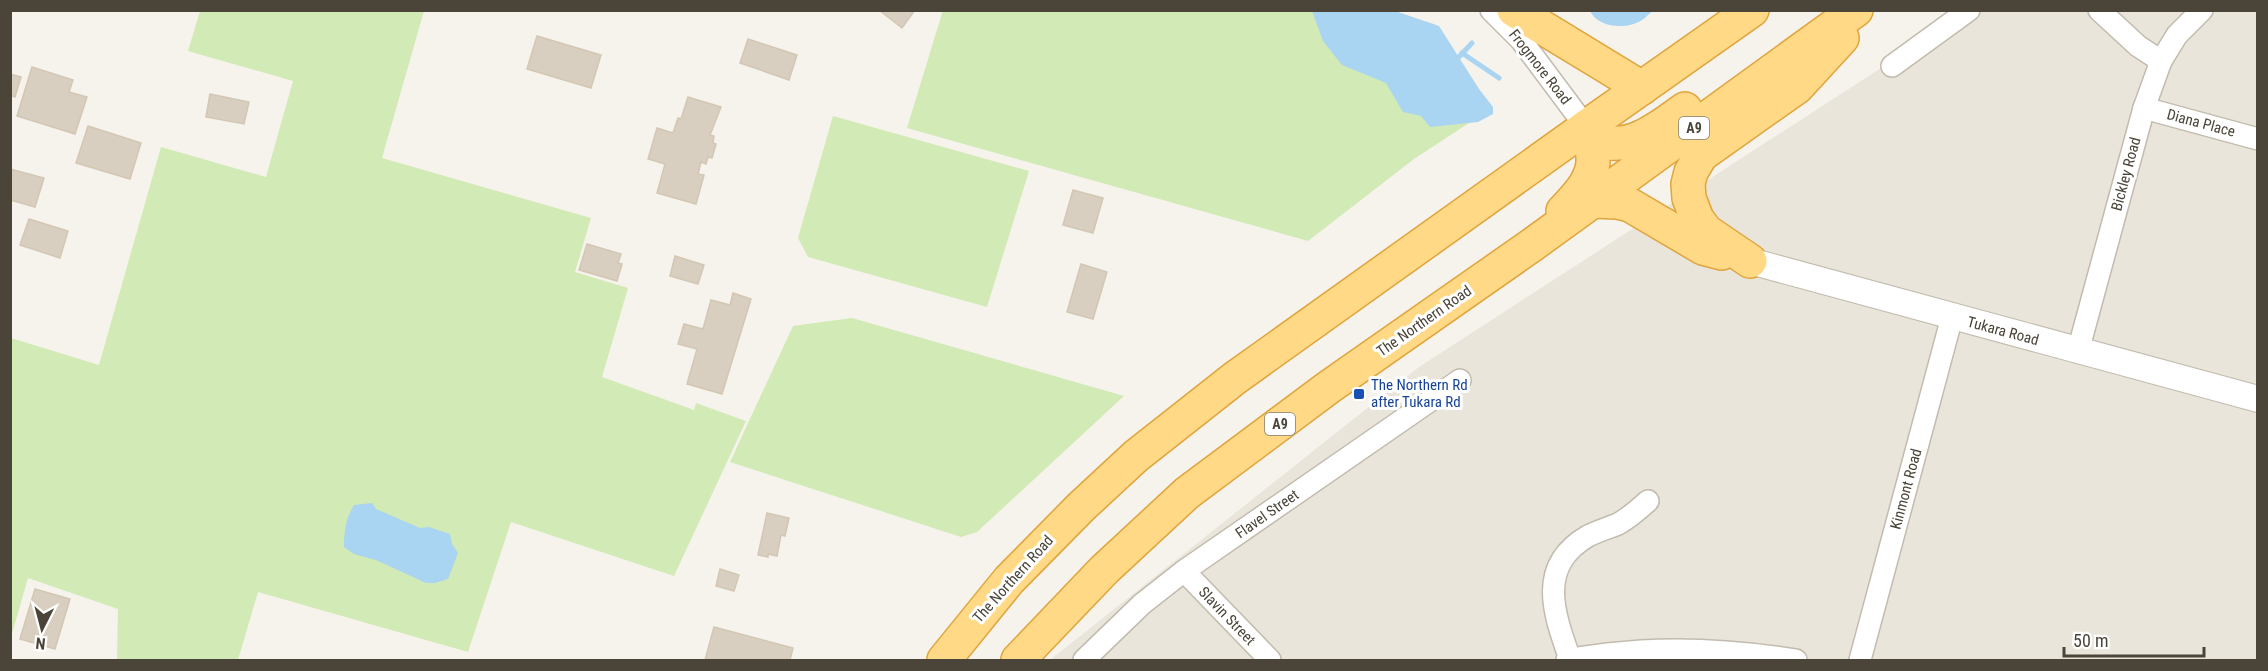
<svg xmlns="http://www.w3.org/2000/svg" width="2268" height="671" font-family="'Roboto Condensed',sans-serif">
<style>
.residential{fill:#eae5da}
.green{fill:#d2eab5}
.water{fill:#a9d4f2}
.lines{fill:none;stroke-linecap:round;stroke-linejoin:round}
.stream{stroke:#a9d4f2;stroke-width:5}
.building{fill:#d8cfc1;stroke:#d3c7b4;stroke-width:1.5}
.minor-casing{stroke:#c2bbae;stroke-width:24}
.tertiary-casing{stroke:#c2bbae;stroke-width:28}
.trunk-casing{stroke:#e0a43c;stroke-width:36}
.minor{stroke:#fff;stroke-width:21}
.tertiary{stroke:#fff;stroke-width:26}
.trunk{stroke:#ffd985;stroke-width:33}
.transit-dot{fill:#1a4fb4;stroke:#fff;stroke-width:2}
.labels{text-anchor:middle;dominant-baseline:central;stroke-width:6;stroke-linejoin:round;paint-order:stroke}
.shield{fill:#fff;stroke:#817c74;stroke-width:1.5}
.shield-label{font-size:14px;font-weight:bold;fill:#4b4439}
.street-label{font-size:15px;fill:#4b4439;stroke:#fff}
.transit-label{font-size:15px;fill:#164399;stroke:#fff;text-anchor:start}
</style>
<rect width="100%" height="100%" fill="#f6f3ec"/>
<polygon class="residential" points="1969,11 2257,11 2257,660 1050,660 1419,367"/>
<g class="green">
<polygon points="943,10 1386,11 1434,24 1492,108 1414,159 1308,241 907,128"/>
<polygon points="200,11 424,11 382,158 591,218 575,272 628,288 602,377 694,410 696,403 746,421 674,576 511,522 468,652 258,592 238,660 117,660 118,609 28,578 11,637 11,338 99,365 161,147 266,177 293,81 188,51"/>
<polygon points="833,116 1029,171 987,307 808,257 798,238"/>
<polygon points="852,318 1124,396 977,532 961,537 730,462 793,326"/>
</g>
<g class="water">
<polygon points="1312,11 1395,11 1439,26 1479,89 1493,107 1493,114 1478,122 1430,127 1421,116 1403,112 1386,83 1342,65 1323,41"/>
<path d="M1590 11H1653C1649 13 1646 18 1642 20 1627 30 1598 28 1590 11Z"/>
<path d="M372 503 376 509 420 528 429 527 450 534 452 544 458 553 448 579 435 583H426L376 560 354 554 344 547C344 531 346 518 354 505Z"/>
</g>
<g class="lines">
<g class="stream">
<polyline points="1462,53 1499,78"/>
<polyline points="1459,57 1472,43"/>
</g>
</g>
<g class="building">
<polygon points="879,10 915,10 902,28"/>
<polygon points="537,36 601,55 591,88 527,69"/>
<polygon points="748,39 797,55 789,80 740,63"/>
<polygon points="32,67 73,80 69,92 87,97 75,134 17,116"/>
<polygon points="10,74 21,77 15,97 10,95"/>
<polygon points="210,94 249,102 244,124 206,117"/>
<polygon points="688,97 721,107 710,135 714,136 713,143 716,144 712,158 708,157 706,164 701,162 698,174 704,175 696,204 657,193 665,164 648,159 657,128 673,133 678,118 681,119"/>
<polygon points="88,126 141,143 130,179 76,163"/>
<polygon points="10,169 44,178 35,207 10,200"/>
<polygon points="1073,190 1103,198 1093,233 1063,225"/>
<polygon points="29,219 68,231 60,258 20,245"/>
<polygon points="587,244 621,254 618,263 622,264 617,281 579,270"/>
<polygon points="675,256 704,265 698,284 670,276"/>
<polygon points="1081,264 1107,272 1093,319 1067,312"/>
<polygon points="733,293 751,299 722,394 687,384 697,349 678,344 684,324 703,329 711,300 730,305"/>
<polygon points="767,513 789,518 785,536 781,535 777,556 768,554 768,557 758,555"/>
<polygon points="720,569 739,575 734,591 716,586"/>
<polygon points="35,589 70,599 55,649 20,639"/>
<polygon points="714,627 793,648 790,660 705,660"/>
</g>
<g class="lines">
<defs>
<g id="minor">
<polyline points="1491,10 1521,40 1586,127"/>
<polyline points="2099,10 2138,46 2161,61"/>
<polyline points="1892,66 1969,10"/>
<polyline points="2144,108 2258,139"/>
<polyline points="2078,351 2144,108 2161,61 2177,35 2202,10"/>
<polyline points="1184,571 1270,660"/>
<path d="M1570 659C1554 614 1536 566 1588 536 1598 531 1608 528 1618 524 1629 518 1638 510 1648 501"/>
<polyline points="1084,660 1142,604 1184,571 1460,380"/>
<path d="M1567 660C1580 657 1594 656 1608 654 1671 646 1733 650 1796 660"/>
<polyline points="1860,660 1952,317"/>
</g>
<polyline id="tertiary" points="1750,261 2258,399"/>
<g id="trunk">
<polyline points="1514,10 1642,88"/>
<path d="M1586 127C1590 131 1594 138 1599 140 1629 153 1663 125 1685 109"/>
<polyline points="1593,201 1617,202 1630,205 1703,248 1722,253"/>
<path d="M1563 211C1577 196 1595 179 1593 156 1592 147 1588 136 1586 127"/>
<polyline points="1750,261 1706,231 1697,219 1689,198 1688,184 1691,172 1701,155 1797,87 1842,38"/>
<polyline points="944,660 1009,580 1081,507 1136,456 1235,378 1596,120 1752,10"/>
<polyline points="1018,660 1104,570 1187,493 1329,387 1532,245 1856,10"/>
</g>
</defs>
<use href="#minor" class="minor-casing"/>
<use href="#tertiary" class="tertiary-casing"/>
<use href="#trunk" class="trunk-casing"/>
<use href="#minor" class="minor"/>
<use href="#tertiary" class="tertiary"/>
<use href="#trunk" class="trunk"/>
</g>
<rect class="transit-dot" x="1353" y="388" width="12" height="12" rx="3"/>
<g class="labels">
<g class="shield">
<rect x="1679" y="117" width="30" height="22" rx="4.5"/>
<rect x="1265" y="413" width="30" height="22" rx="4.5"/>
</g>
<g class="shield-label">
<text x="1694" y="128">A9</text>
<text x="1280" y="424">A9</text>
</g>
<g class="street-label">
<text transform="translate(1540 67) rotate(52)">Frogmore Road</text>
<text transform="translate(2201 123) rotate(15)">Diana Place</text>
<text transform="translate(2126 174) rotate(-75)">Bickley Road</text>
<text transform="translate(1424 321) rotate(-35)">The Northern Road</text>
<text transform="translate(2003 331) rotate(15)">Tukara Road</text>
<text transform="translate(1906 489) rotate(-75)">Kinmont Road</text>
<text transform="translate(1267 514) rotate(-35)">Flavel Street</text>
<text transform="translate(1013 579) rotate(-48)">The Northern Road</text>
<text transform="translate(1227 616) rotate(46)">Slavin Street</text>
</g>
<g class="transit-label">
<text x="1371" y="385">The Northern Rd<tspan x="1371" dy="17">after Tukara Rd</tspan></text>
</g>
</g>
<rect width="2268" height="671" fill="none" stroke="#4b4439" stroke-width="24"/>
<g transform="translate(42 629) rotate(186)" stroke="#ffffff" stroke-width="4.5" paint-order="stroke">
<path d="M0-4.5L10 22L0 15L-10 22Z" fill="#4b4439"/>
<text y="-9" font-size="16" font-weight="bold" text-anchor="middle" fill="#4b4439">N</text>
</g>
<path d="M2064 647v9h140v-9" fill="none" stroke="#4b4439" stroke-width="3"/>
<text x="2073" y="647" font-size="18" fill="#4b4439" stroke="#ffffff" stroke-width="4.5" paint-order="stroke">50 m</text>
</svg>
